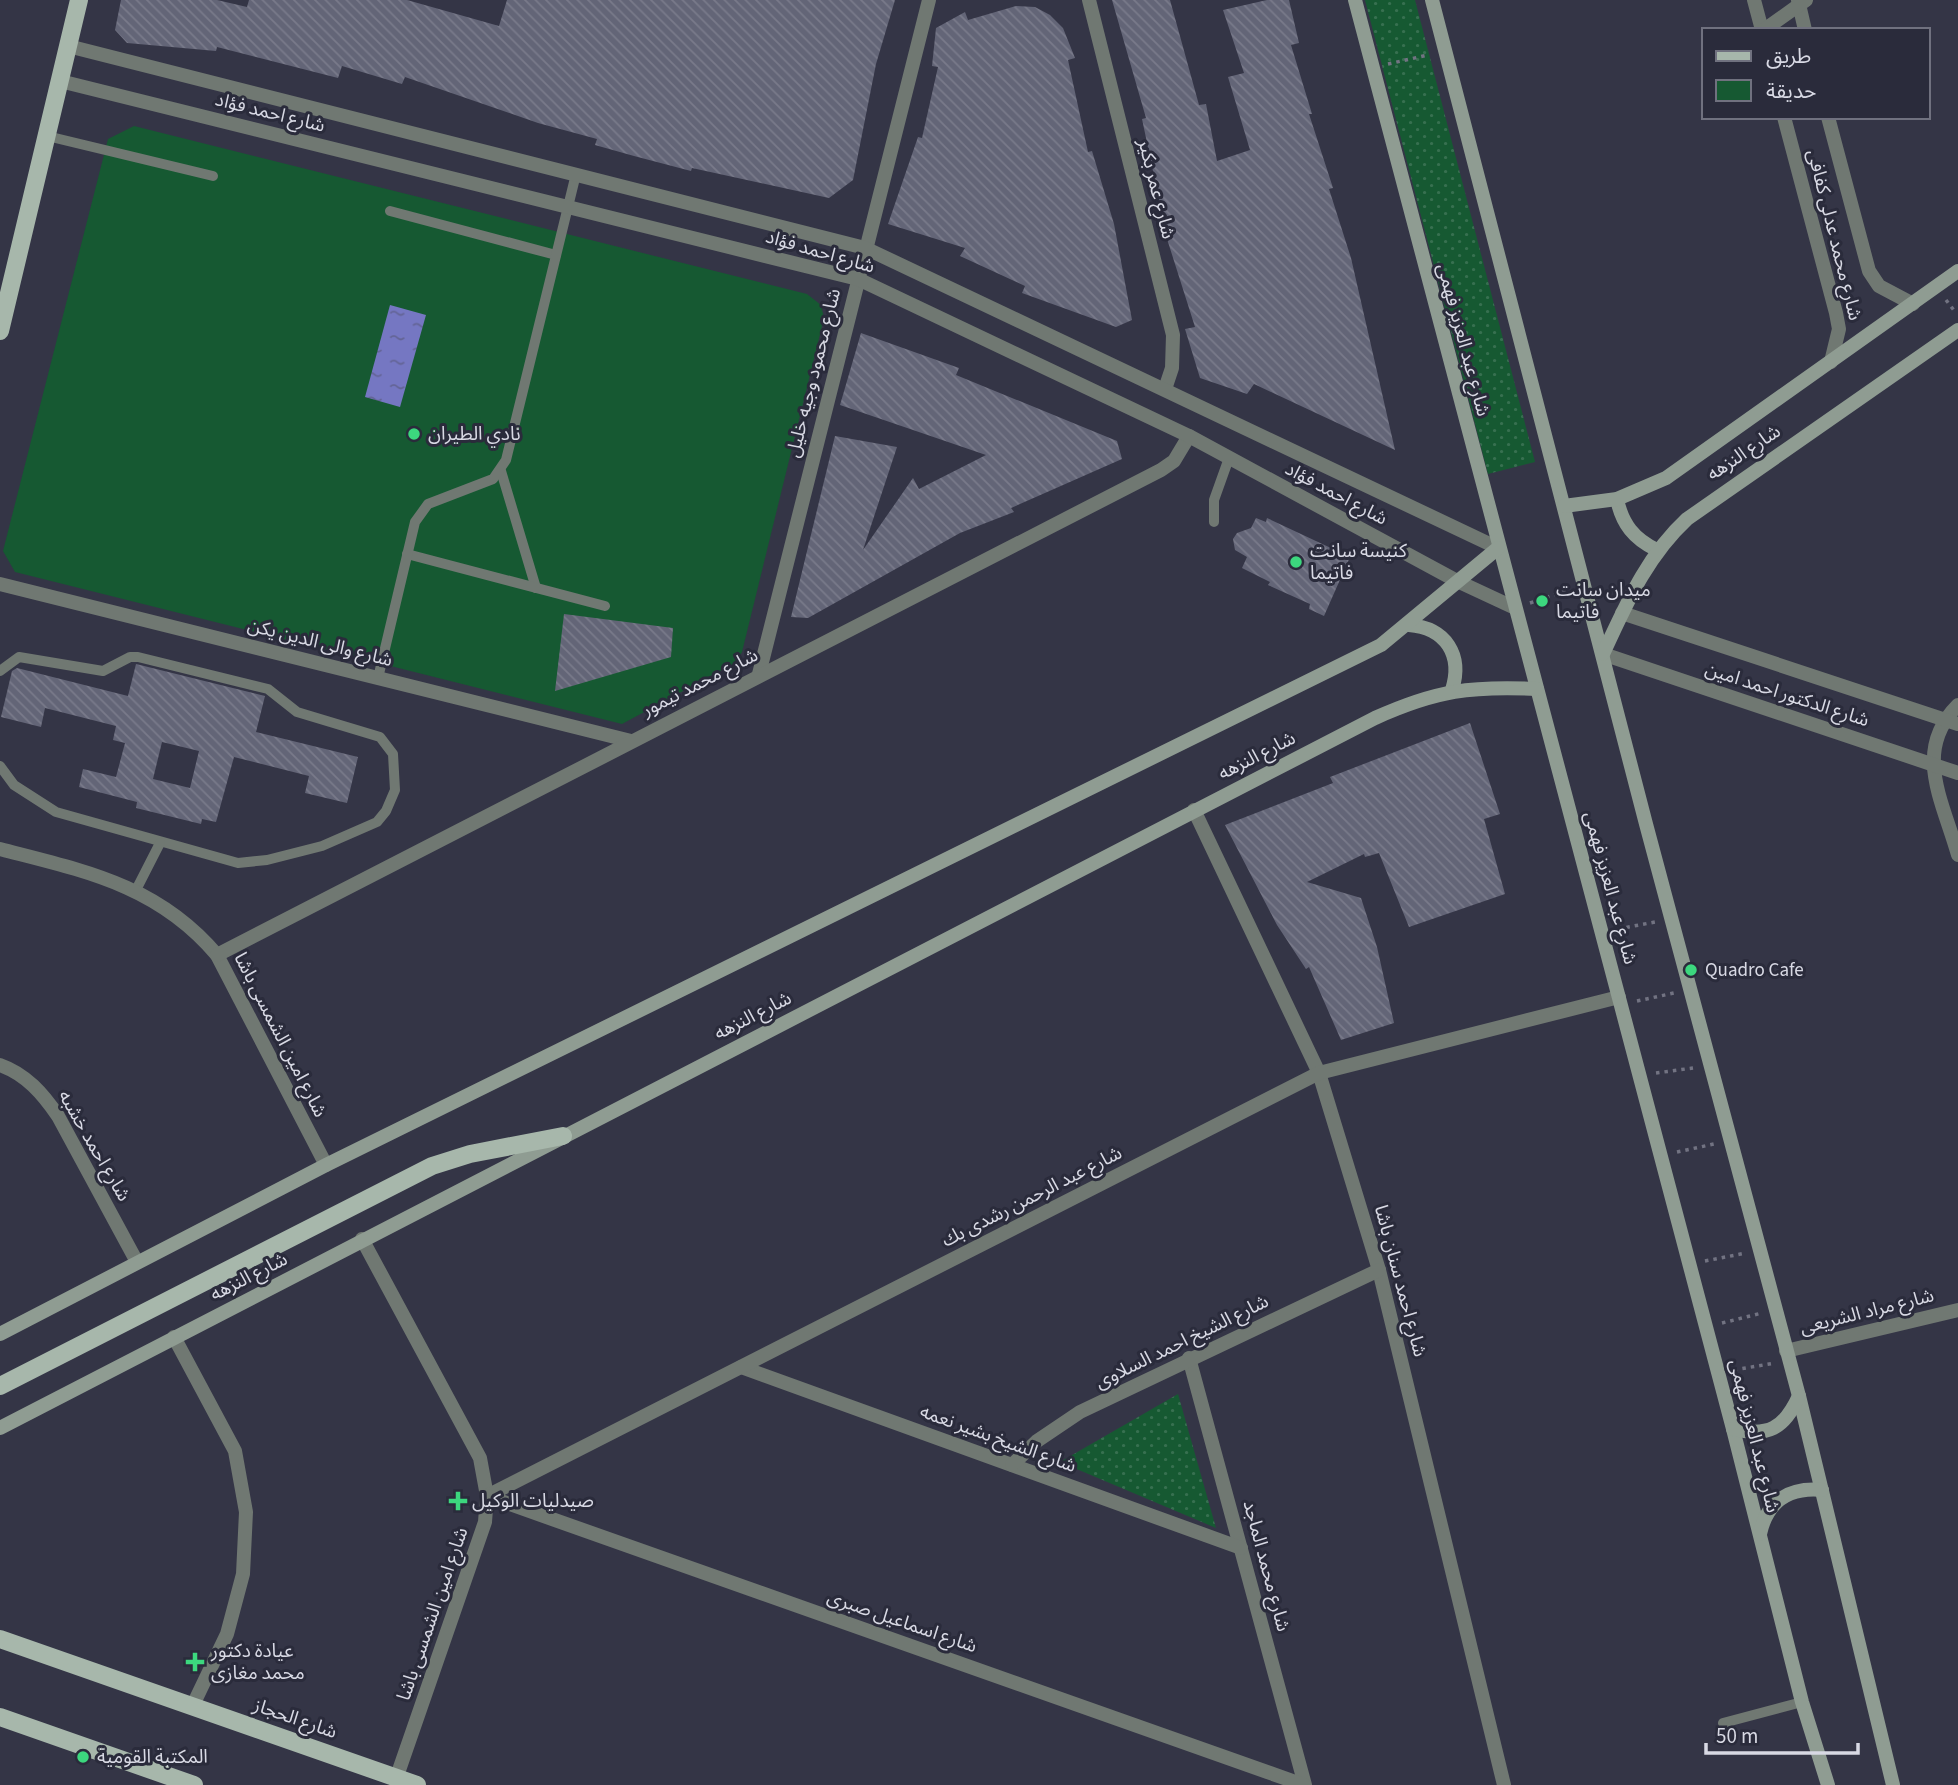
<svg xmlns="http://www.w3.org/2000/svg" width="1958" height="1785" font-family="'Source Sans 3','Noto Sans Arabic',sans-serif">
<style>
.green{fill:url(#green-dots)}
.pitch{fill:#165932}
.water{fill:url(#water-ripples)}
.building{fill:url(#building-back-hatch);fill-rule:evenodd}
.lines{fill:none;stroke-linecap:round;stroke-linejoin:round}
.path{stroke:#727382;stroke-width:3.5;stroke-dasharray:3.5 5;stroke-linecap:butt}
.service{stroke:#707872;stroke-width:10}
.minor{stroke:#707872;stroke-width:14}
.tertiary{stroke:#707872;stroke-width:14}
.secondary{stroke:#8f9c92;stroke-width:14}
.primary{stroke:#a7b7ab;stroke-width:18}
.poi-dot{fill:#3cd77e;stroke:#2a2b3b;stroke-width:2.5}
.labels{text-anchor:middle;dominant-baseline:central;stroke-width:6;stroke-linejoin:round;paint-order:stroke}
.street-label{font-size:19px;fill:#d8d9e4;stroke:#2a2b3b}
.poi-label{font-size:19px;fill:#d8d9e4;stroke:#2a2b3b;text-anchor:start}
</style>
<defs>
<pattern id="green-dots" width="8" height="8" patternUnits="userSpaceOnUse" patternTransform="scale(1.75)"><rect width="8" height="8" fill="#165932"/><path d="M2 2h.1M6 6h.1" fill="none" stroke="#377050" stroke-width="1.8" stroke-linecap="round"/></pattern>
<pattern id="water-ripples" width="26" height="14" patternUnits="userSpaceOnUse" patternTransform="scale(1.75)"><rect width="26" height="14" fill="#7577c2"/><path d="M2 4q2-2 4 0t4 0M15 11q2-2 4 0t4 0" fill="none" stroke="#636496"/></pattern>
<pattern id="building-back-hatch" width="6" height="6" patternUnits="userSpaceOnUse" patternTransform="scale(1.75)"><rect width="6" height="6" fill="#636577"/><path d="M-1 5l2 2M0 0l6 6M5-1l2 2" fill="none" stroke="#797a8a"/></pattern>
</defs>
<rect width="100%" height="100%" fill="#343546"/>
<g class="green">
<polygon points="1365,0 1415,0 1535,462 1488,474"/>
<polygon points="1178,1394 1216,1528 1060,1462"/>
</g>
<polygon class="pitch" points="134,126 807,294 821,305 824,318 742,652 735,663 622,724 15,572 3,551 108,139"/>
<polygon class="water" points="390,305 426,315 400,407 365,397"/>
<g class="building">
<polygon points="121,0 217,0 247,7 249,0 407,0 499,26 507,0 895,0 876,64 853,180 829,198 692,168 691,171 634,156 595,145 597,139 538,123 405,77 402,84 342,66 338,78 217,47 216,51 127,43 115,30"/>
<polygon points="1112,0 1170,0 1199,105 1206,104 1217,161 1250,150 1228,77 1244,73 1223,10 1267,0 1289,0 1299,43 1291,45 1312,114 1309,114 1333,188 1329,189 1351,258 1395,450 1254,384 1247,394 1200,378 1185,329 1195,327 1168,242 1142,119 1146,118"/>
<polygon points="1016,6 1035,7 1050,15 1063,28 1075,58 1068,60 1088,152 1092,151 1114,224 1132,320 1116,327 1022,293 1025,286 960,256 965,248 888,224 918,137 922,138 938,67 932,66 936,28 965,12 968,20"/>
<polygon points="861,333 959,368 956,375 1117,441 1122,459 1011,508 1014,512 960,533 808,618 791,617 835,436 897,447 863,550 913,478 919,489 986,455 840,405"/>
<polygon points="1256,518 1266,522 1267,518 1350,557 1324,616 1309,609 1310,604 1268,585 1270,582 1242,568 1247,557 1235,550 1233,539 1237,533 1251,528"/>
<polygon points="564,614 673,628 671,657 555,691"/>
<path d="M136 664 265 696 256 732 358 757 347 803 305 793 309 776 234 757 216 822 202 819 201 824 136 808 137 802 79 787 83 769 116 777 125 743 113 740 116 726 45 708 41 727 1 717 12 671 17 668 128 696ZM162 742 199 751 190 788 153 779Z"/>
<polygon points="1470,723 1500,814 1484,819 1505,894 1409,927 1379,853 1365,857 1364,854 1307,882 1361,898 1377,947 1394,1023 1341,1040 1309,967 1306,969 1277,925 1225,825 1333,783 1330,777"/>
</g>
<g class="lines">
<g class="path">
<polyline points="1388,64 1428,55"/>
<polyline points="1946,300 1956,313"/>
<polyline points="1733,449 1742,463"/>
<polyline points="1530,603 1569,590"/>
<polyline points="1618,929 1655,922"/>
<polyline points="1637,1001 1674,993"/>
<polyline points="1656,1073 1693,1068"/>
<polyline points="1677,1152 1714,1144"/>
<polyline points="1705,1261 1746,1253"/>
<polyline points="1722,1323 1762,1313"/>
<polyline points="1734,1370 1775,1363"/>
</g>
<g class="service">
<polyline points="47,136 213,176"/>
<polyline points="390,211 556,255"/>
<polyline points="501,471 536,588"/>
<polyline points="1214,522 1214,500 1229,458"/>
<polyline points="407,554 605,606"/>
<polyline points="0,671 19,657 103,671 130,657 138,657 268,689 297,712 380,737 393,754 395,790 386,811 377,822 322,846 267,860 238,863 56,812 14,785 0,766"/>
<polyline points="378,678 415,522 428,504 493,479 506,460 576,174"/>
<polyline points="136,890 160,843"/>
<polyline points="1723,1723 1802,1702"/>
</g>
<g class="minor">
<polyline points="1089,0 1173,335 1172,368 1165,389"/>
<polyline points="1754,0 1762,30"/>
<polyline points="1798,0 1805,30"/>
<polyline points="1764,30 1806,0"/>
<polyline points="1784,117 1836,313 1839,329 1831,362"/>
<polyline points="1828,117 1869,271 1879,286 1913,304"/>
<polyline points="0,584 631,741"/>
<polyline points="759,674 929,0"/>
<path d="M1958 705C1912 751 1943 801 1958 855"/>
<polyline points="1194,810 1319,1073 1379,1270 1504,1785"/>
<path d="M0 849C85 871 158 885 217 955L326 1165"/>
<polyline points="217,955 1161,470 1174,461 1189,436"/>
<path d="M0 1065C26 1074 43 1094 58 1116L137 1262"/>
<polyline points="362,1239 480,1458 487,1496 485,1522 397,1776"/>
<polyline points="174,1337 235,1451 246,1512 243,1574 227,1634 193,1705"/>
<polyline points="1786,1351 1958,1310"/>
<polyline points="1189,1358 1305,1785"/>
<polyline points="741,1367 1241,1548"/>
<polyline points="1012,1465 1037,1441 1080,1412 1379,1270"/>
<polyline points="487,1496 1319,1073 1619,997"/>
<polyline points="487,1496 1304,1785"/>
</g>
<g class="tertiary">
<polyline points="68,46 865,248 1498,548"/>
<polyline points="60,81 858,279 1189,436 1457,581 1515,608"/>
<polyline points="1622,613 1958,724"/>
<polyline points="1603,654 1958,773"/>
</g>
<g class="secondary">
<polyline points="1355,0 1733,1429 1802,1702 1828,1785"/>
<polyline points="1432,0 1646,824 1799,1396 1893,1785"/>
<path d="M1617 499C1622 524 1634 539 1657 550"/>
<polyline points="1564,506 1617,499 1666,478 1958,271"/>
<path d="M1409 625C1446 628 1463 655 1452 690"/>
<path d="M1603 654C1626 605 1646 557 1687 519L1958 330"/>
<polyline points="0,1334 326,1165 1381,645 1498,548"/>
<path d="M0 1428 1375 718C1437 690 1471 686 1537 689"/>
<path d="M1733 1429C1768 1437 1784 1429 1799 1396"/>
<path d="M1760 1534C1767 1501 1789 1487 1822 1490"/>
</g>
<g class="primary">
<polyline points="0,331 79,0"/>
<polyline points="0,1386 432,1166 470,1154 563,1136"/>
<polyline points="0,1639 417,1785"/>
<polyline points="0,1717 194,1785"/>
</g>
</g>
<g class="poi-dot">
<circle cx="414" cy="434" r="7"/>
<circle cx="1296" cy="562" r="7"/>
<circle cx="1542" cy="601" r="7"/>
<circle cx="1691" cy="970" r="7"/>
<path d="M454.5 1490.5h7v7h7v7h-7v7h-7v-7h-7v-7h7z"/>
<path d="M191.5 1651.5h7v7h7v7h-7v7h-7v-7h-7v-7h7z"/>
<circle cx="83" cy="1757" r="7"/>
</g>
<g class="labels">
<g class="street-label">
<text transform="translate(270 113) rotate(14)">شارع احمد فؤاد</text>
<text transform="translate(1156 189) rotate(76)">شارع عمر بكير</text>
<text transform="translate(1834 235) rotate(76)">شارع محمد عدلى كفافى</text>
<text transform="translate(820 252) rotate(16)">شارع احمد فؤاد</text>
<text transform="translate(1463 340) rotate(75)">شارع عبد العزيز فهمى</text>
<text transform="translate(814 373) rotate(-76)">شارع محمود وجيه خليل</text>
<text transform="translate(1744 453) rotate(-34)">شارع النزهه</text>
<text transform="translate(1336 494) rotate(28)">شارع احمد فؤاد</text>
<text transform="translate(320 643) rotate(14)">شارع والى الدين يكن</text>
<text transform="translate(700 683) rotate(-27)">شارع محمد تيمور</text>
<text transform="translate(1787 695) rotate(18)">شارع الدكتور احمد امين</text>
<text transform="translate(1257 756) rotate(-27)">شارع النزهه</text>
<text transform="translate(1610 888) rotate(75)">شارع عبد العزيز فهمى</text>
<text transform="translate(753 1016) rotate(-27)">شارع النزهه</text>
<text transform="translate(280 1035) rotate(63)">شارع امين الشمسى باشا</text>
<text transform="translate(94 1146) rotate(60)">شارع احمد خشبه</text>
<text transform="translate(1032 1197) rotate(-27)">شارع عبد الرحمن رشدى بك</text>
<text transform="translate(249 1277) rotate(-27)">شارع النزهه</text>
<text transform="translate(1400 1281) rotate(75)">شارع احمد سنان باشا</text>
<text transform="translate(1867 1312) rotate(-14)">شارع مراد الشريعى</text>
<text transform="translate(1182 1342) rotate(-26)">شارع الشيخ احمد السلاوى</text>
<text transform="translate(1754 1436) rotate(76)">شارع عبد العزيز فهمى</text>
<text transform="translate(998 1439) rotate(20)">شارع الشيخ بشير نعمه</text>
<text transform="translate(1266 1566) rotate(75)">شارع محمد الماجد</text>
<text transform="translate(433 1614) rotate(-71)">شارع امين الشمسى باشا</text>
<text transform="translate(902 1622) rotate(19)">شارع اسماعيل صبرى</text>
<text transform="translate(295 1719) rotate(19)">شارع الحجاز</text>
</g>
<g class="poi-label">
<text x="428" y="434">نادي الطيران</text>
<text x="1310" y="551">كنيسة سانت<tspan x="1310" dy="22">فاتيما</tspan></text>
<text x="1556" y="590">ميدان سانت<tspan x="1556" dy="22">فاتيما</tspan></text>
<text x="1705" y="970">Quadro Cafe</text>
<text x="472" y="1501">صيدليات الوكيل</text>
<text x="211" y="1651">عيادة دكتور<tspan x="211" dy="22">محمد مغازى</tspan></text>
<text x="97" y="1757">المكتبة القومية</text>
</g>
</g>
<rect x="1702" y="28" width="228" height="91" fill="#2a2b3b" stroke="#70717f" stroke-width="2"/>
<rect x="1716" y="51" width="35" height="10" fill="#a7b7ab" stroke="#70717f" stroke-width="2"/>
<text x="1766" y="63" font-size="21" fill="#d8d9e4">طريق</text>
<rect x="1716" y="80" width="35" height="21" fill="#165932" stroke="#70717f" stroke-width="2"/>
<text x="1766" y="98" font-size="21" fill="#d8d9e4">حديقة</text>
<path d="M1706 1743v10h152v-10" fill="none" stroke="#d8d9e4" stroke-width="3.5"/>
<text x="1716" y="1743" font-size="21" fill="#d8d9e4" stroke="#2a2b3b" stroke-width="5" paint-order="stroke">50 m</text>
</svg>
